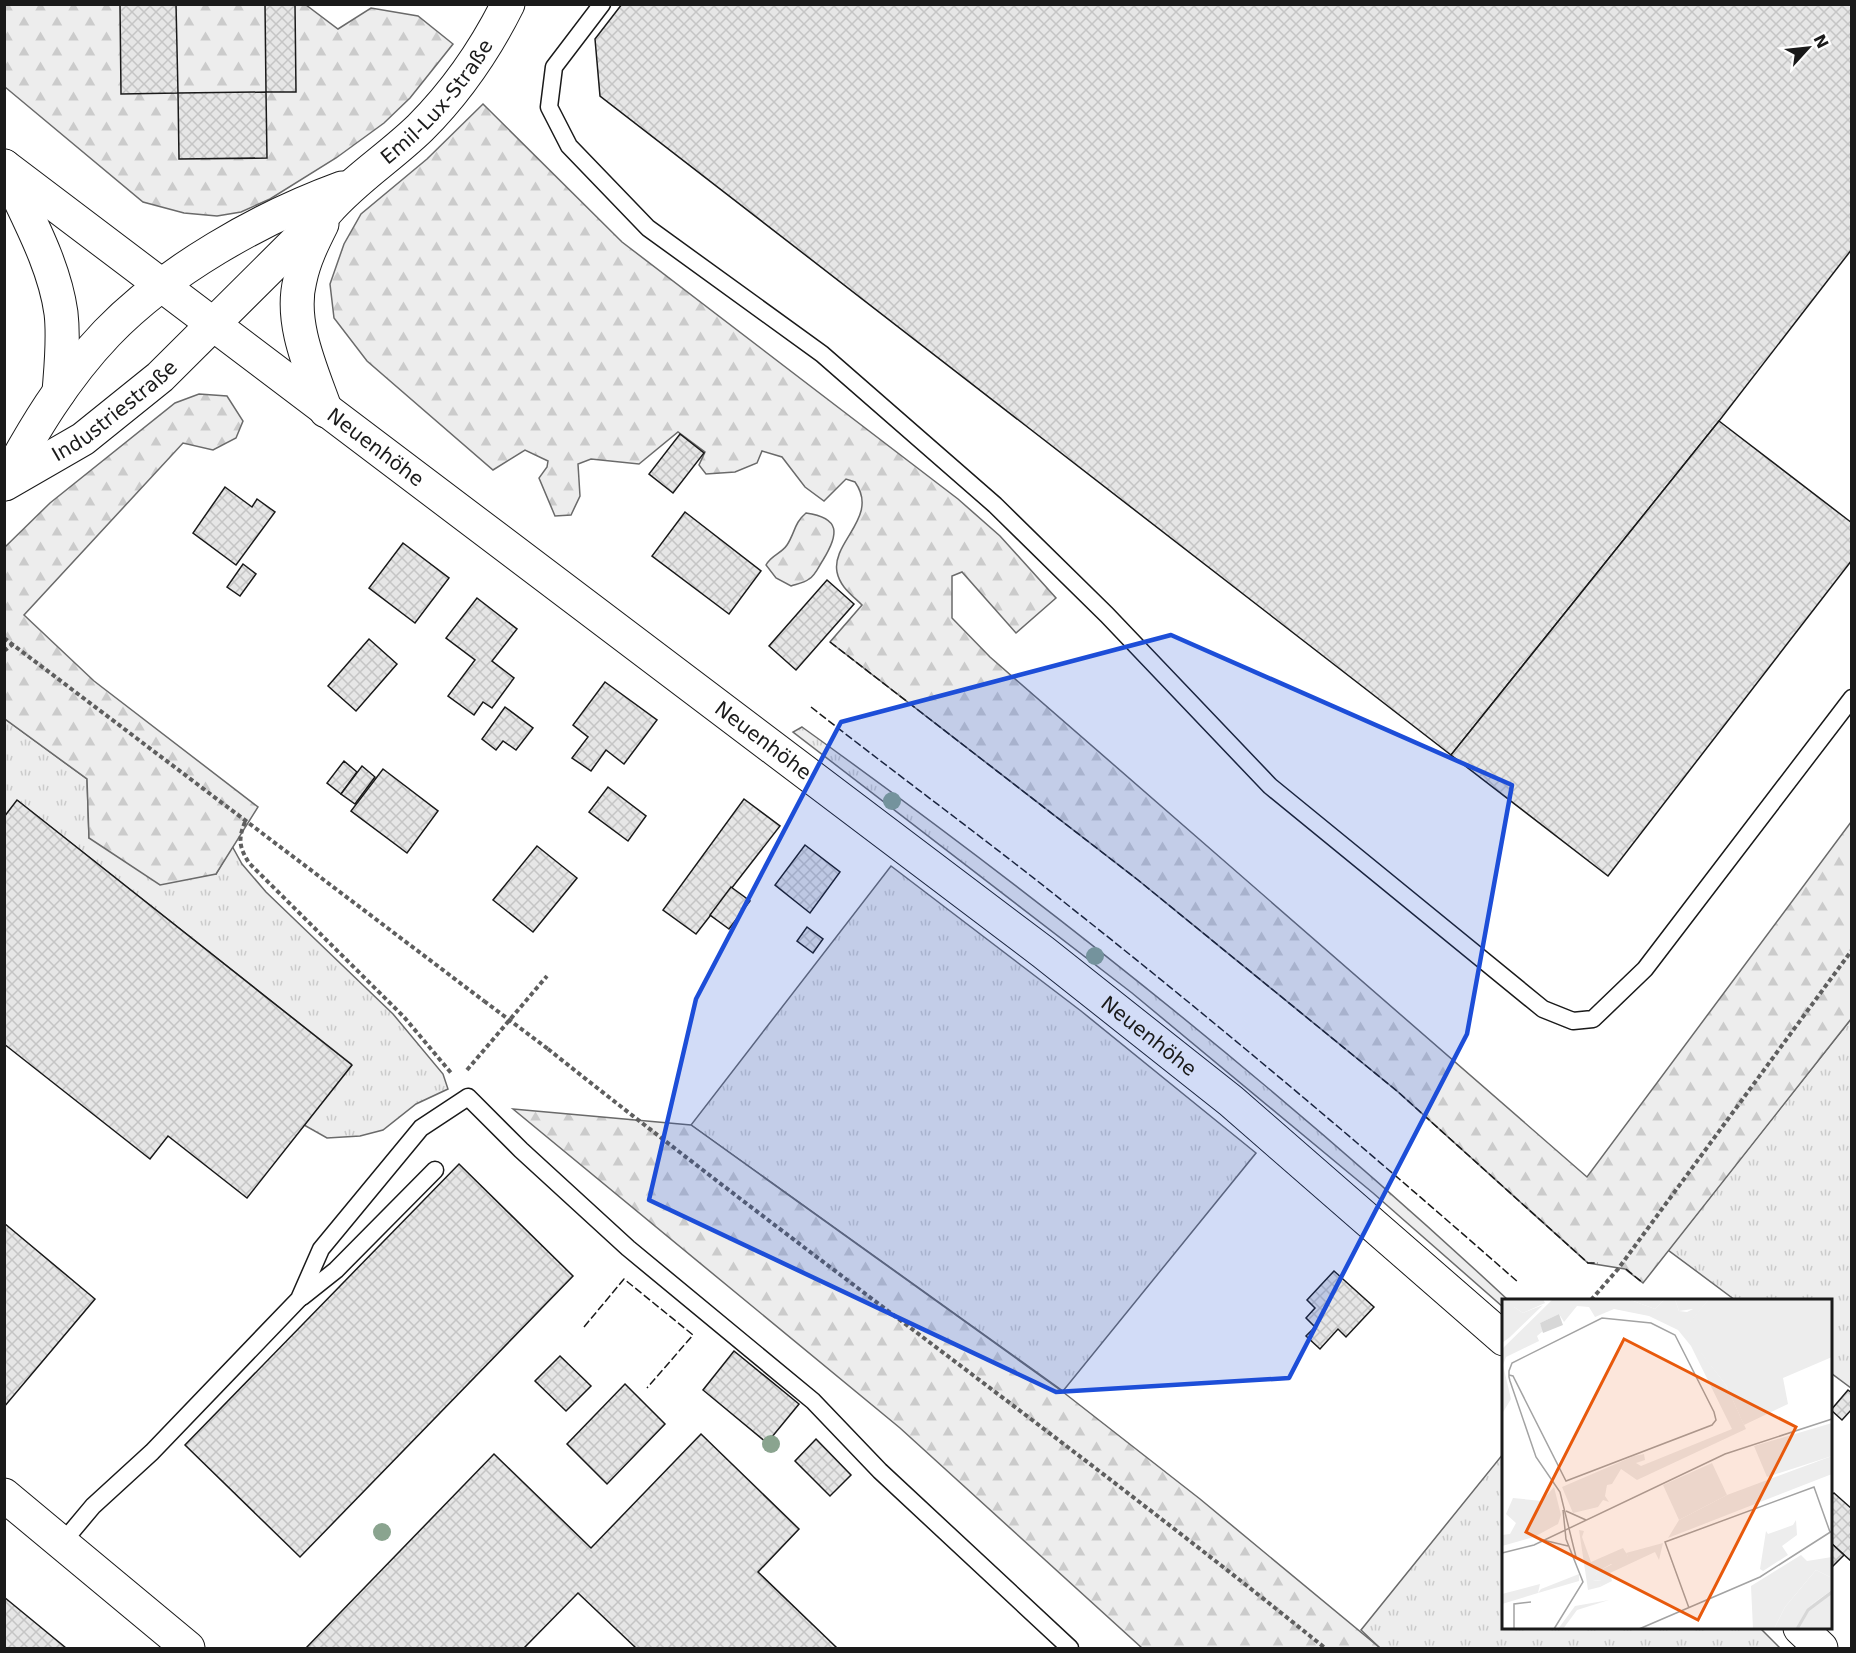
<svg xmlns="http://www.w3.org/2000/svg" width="1856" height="1653" font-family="'DejaVu Sans',sans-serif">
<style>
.grass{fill:url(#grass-tufts);stroke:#6a6a6a;stroke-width:1.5}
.forest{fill:url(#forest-firs);stroke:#6a6a6a;stroke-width:1.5}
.building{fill:url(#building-cross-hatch);stroke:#1a1a1a;stroke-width:1.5}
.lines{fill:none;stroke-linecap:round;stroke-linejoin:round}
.lane-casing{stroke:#1a1a1a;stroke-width:19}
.street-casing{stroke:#1a1a1a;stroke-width:35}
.secondary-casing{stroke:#1a1a1a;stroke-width:35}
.primary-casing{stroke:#1a1a1a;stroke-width:35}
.path{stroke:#5f5f5f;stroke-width:4;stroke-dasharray:4.5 3;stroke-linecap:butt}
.lane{stroke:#fff;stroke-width:16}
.street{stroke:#fff;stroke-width:33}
.secondary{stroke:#fff;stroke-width:33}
.primary{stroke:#fff;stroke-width:33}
.path-bridge{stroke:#5f5f5f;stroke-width:4;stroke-dasharray:4.5 3;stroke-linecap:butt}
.fence{stroke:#1a1a1a;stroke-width:1.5;stroke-dasharray:8 3;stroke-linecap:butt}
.tree{fill:#8aa48f}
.marked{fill:#1d4ed8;fill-opacity:0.2;stroke:#1d4ed8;stroke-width:4.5;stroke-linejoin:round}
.labels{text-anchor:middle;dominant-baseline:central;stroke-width:4.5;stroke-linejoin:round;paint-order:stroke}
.street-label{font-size:20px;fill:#1a1a1a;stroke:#fff}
.inset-river{fill:none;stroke:#d7d7d7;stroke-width:3}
.inset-road{fill:none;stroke:#a3a3a3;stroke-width:1.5}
.view{fill:#e8590c;fill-opacity:0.15;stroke:#e8590c;stroke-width:3}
.inset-edge{fill:none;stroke:#1a1a1a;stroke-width:3}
</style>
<defs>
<pattern id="grass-tufts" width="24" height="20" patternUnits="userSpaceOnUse" patternTransform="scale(1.5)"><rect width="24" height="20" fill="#ededed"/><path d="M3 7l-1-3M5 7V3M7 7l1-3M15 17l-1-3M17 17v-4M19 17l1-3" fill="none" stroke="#cbcbcb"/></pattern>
<pattern id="forest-firs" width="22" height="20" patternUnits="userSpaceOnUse" patternTransform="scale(1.5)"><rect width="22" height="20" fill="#ededed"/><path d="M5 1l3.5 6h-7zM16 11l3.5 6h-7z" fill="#cbcbcb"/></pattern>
<pattern id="building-cross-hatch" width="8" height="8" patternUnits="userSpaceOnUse" patternTransform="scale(1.5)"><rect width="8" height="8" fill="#e6e6e6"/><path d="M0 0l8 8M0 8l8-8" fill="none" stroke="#c5c5c5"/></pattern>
</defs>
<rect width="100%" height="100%" fill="#fff"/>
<g class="grass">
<polygon points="5,719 87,779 89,838 216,874 232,846 242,864 266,892 393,1014 443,1074 448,1089 416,1104 383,1130 360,1136 327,1138 304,1125 351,1064 18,801 5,817"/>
<path d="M802 727C1048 904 1287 1094 1508 1300H1504L1503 1307 1373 1193 1132 993 793 732Z"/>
<polygon points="891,866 1081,1011 1256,1153 1063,1391 691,1125"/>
<polygon points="1851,1019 1851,1388 1831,1373 1830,1300 1735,1300 1668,1250"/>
<polygon points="1503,1454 1504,1628 1760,1628 1780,1648 1380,1648 1361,1630"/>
</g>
<g class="forest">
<polygon points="4,5 306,5 338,29 371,8 418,16 453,44 410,98 384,123 336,158 270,199 241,212 217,216 184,213 143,202 5,87"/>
<path d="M483 104 622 242 958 499 1000 536 1056 598 1016 633 962 572 952 576V618L990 657 1587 1177 1851 822V1019L1643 1283 1625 1269 1588 1263 1397 1091 1138 880 830 642 862 605C852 595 840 587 837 572 831 542 880 517 855 482L846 479 824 501 805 487 782 457 762 451 757 463 735 472 706 474 699 465 705 452 678 432 639 464 591 459 578 464 580 496 571 515 555 516 539 478 547 467 548 461 525 450 493 470 367 361 334 318 330 284 344 244 361 214 427 159Z"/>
<polygon points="199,394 227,396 243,421 236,438 213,450 183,443 24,615 94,681 258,807 216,874 160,885 89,838 87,779 5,719 5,547 50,503 175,403"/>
<path d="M806 513C841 518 839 534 823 560 819 566 815 576 809 579 804 583 797 584 791 586L776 578 766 565C771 555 781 554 787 545 795 533 794 523 806 513Z"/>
<polygon points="513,1109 691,1125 1063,1392 1200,1499 1380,1648 1142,1648 900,1428"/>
</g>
<g class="building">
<polygon points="120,4 176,4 178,93 121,94"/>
<polygon points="265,4 295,4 296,92 266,92"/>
<polygon points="622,4 1852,4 1852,249 1719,421 1451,755 600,96 595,39"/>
<polygon points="266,92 267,158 179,159 178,93"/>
<polygon points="1719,421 1852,523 1852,560 1608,876 1451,755"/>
<polygon points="680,434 704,453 673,493 649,474"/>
<polygon points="225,487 252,507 257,499 275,512 236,565 193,533"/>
<polygon points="685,512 761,571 729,614 652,556"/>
<polygon points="403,543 449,578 415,623 369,588"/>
<polygon points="243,564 256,574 240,596 227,587"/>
<polygon points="827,580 854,604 796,670 769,646"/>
<polygon points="477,598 517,629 492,661 514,678 492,708 483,702 474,715 448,696 475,660 446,638"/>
<polygon points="369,639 397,664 356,711 328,686"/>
<polygon points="605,682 657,720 624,764 606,750 591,771 572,758 588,737 573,725"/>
<polygon points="505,707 533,728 516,750 503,741 496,750 482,739"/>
<polygon points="344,761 357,772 341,794 327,783"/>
<polygon points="362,766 375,777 355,804 341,794"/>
<polygon points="383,769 438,811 407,853 351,811"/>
<polygon points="608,787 646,816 628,841 589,812"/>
<polygon points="744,799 780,826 696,934 663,910"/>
<polygon points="17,800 352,1065 247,1198 168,1136 150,1159 4,1044 4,817"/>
<polygon points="805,845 840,872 810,913 775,885"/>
<polygon points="537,846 577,878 533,932 493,900"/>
<polygon points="731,887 750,901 729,929 710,915"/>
<polygon points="807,927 823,939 813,953 797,941"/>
<polygon points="459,1164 573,1276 300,1557 185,1445"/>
<polygon points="4,1223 95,1299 4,1407"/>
<polygon points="1334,1271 1374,1307 1346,1337 1338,1329 1320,1349 1306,1336 1315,1327 1306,1318 1315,1308 1307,1300"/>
<polygon points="734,1351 799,1404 767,1443 703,1390"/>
<polygon points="560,1356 591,1386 566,1411 535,1381"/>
<polygon points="625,1384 665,1424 607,1484 567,1444"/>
<polygon points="1848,1390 1852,1393 1852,1409 1842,1420 1831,1410"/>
<polygon points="701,1434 799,1529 758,1572 837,1648 636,1648 578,1593 524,1648 306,1648 494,1454 591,1548"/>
<polygon points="816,1439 851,1475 830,1496 795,1461"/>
<polygon points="1834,1493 1852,1509 1852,1562 1830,1542 1830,1496"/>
<polygon points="1830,1542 1844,1555 1830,1569"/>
<polygon points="4,1597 66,1648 4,1648"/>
</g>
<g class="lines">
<defs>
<g id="lane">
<polyline points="602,4 554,67 549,107 569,146 648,228 822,354 995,505 1107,615 1270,786 1543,1009 1573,1021 1593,1019 1645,969 1852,698"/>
<polyline points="302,1297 336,1270 435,1170"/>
<polyline points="62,1543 93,1506 152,1452 299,1299 321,1249 421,1128 468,1097 521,1150 628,1248 813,1401 880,1471 1070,1648"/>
</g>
<g id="street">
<path d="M4 166C25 213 54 262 61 313 64 339 61 366 59 392"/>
<path d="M322 224C313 242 304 260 300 280 289 323 312 371 326 411"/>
<path d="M4 484C33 430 64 378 107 333 168 270 260 218 342 188"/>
<path id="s1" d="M5 484 83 439 160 377 327 211C356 178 389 158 420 128 456 92 485 50 508 4"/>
</g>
<polyline id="secondary" points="4,1495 188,1648"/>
<g id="primary">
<path id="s2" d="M4 166 1043 952 1231 1101 1504 1339"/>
<polyline points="1800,1628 1821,1648"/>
</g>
</defs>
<use href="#lane" class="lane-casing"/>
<use href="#street" class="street-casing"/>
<use href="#secondary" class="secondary-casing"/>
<use href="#primary" class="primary-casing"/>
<g class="path">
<polyline points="4,638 484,1001"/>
<polyline points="4,651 13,644"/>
<path d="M245 822C238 839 239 847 249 863L404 1017 452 1074"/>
<path d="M548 1049C804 1253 1071 1443 1325 1648"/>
<polyline points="467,1070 547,976"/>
<polyline points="1591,1300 1618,1269 1852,950"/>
</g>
<use href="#lane" class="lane"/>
<use href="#street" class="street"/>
<use href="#secondary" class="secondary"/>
<use href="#primary" class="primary"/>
<polyline class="path-bridge" points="484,1001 548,1049"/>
<g class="fence">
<polyline points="830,642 1138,880 1397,1091 1588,1263 1598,1263"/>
<path d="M811 707C896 774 984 838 1069 906 1222 1027 1372 1154 1519 1283"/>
<polyline points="1626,1269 1643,1283"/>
<polyline points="584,1327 624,1279 693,1335 647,1388"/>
</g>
</g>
<g class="tree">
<circle cx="892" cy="801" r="9"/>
<circle cx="1095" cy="956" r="9"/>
<circle cx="771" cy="1444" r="9"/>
<circle cx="382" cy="1532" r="9"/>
</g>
<path class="marked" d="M1171 635 1512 785 1467 1034 1289 1378 1056 1392 649 1200 696 999 841 722Z"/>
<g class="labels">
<g class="street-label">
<text stroke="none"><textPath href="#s1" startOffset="580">Emil-Lux-Straße</textPath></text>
<text stroke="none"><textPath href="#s1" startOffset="132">Industriestraße</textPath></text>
<text stroke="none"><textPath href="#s2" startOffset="466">Neuenhöhe</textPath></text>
<text stroke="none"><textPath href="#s2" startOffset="952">Neuenhöhe</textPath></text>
<text stroke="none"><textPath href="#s2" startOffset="1438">Neuenhöhe</textPath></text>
</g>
</g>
<g transform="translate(1502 1299)">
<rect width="330" height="330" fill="#fff"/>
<path d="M0 0H41L43 4 21 14 12 8H0ZM126 0H163L153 10ZM173 0H191V10L177 12ZM207 0H330V58L281 79 286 105 242 126 224 86 181 31ZM330 124V157L265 178 252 147ZM210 164 225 196 177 221 161 186ZM161 244 157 261 153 253 108 274 110 282 98 288 99 281 90 282 95 273 126 257 124 254ZM314 271 330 279V291L310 305 296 330H272L283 308ZM77 275V282L36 294 39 290ZM107 301 75 311 61 330H56L73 307ZM330 302V330H305L326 304Z" fill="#ededed"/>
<path d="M51 0H126L153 10 163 0H173L177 12 185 13 191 10V0H207L182 31 224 86 244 130 135 181 119 170 110 185 105 186 103 197 107 203 101 201 96 208 71 214 60 188 132 157 142 155 143 161 134 164 139 167 230 130 189 47 176 31 147 17 112 10 93 18 87 8 75 7 62 23 57 15 38 24 41 32 35 37 37 42 4 58 1 66 9 100 0 115V50ZM41 6 8 38 0 44V8H12L21 14ZM330 157V175L166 239 177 221 225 196ZM52 188 59 216 56 225 32 238 0 247V236L8 235 14 224 4 215 11 199 40 202ZM294 221 295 236 280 247 286 256 261 272 258 270 264 232 266 235 291 226ZM77 231 82 232 80 238 89 263 121 249 126 257 124 263 116 268 109 265 95 273 91 282 100 281 98 288 86 291ZM299 256 305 262 330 258V279L314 271 283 308 272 330H251L249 287ZM38 285 36 294 0 305V295ZM330 291V302L305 330H296L298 321 310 305Z" fill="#ededed"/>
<path d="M57 15 61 26 41 34 38 24Z" fill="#d7d7d7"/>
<path class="inset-river" d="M295 330 306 311 330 293"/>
<path class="inset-road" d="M7 76 11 77 64 182 210 126 214 121 212 113 173 36 149 24 100 19 10 64 7 72V78L8 82 34 158 58 193 74 258M64 212 84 221M41 241 66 247M0 254 32 246 223 155 330 120M187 309 163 243 312 188 328 233M12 330V305L29 303M52 330 81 283 64 240 61 211M137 330 258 278 330 232"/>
<path class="view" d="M122 40 294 128 196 321 24 233Z"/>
<rect width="330" height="330" class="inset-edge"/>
</g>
<rect width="1856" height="1653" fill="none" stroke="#1a1a1a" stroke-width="12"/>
<g transform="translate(1808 48) rotate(63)" stroke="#ffffff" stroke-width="4.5" paint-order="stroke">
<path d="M0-4.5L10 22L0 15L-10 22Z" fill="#1a1a1a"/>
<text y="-9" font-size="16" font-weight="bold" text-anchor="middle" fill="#1a1a1a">N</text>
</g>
</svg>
